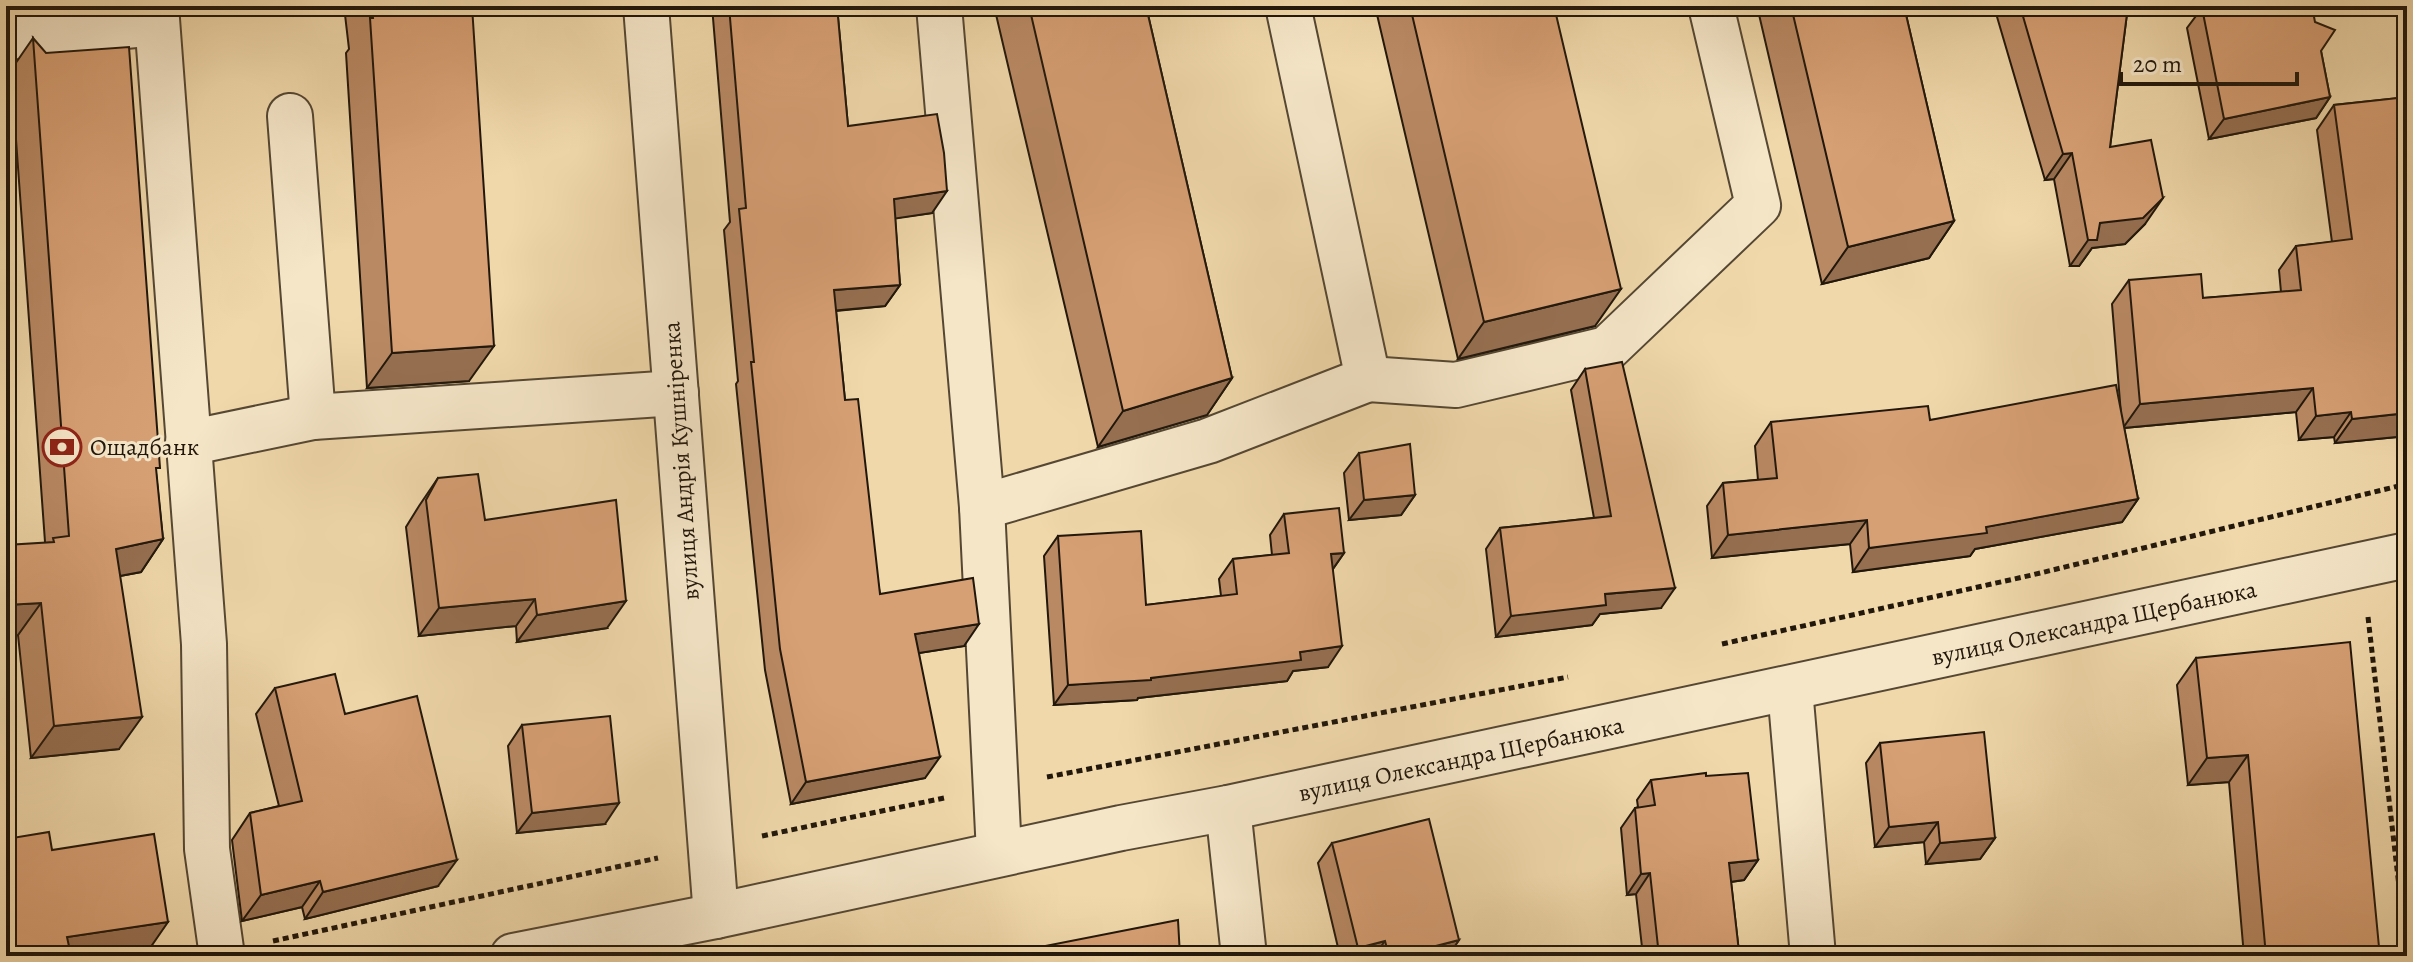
<svg xmlns="http://www.w3.org/2000/svg" width="2413" height="962" font-family="Alegreya,serif">
<style>
.lines{fill:none;stroke-linecap:round;stroke-linejoin:round}
.minor-casing{stroke:#554733;stroke-width:48}
.path{stroke:#21170b;stroke-width:5;stroke-dasharray:6 4;stroke-linecap:butt}
.minor{stroke:#f5e6c8;stroke-width:44}
.wall{fill:#b98964;stroke:#21170b;stroke-width:2}
.shaded-wall{fill:#966f51;stroke:#21170b;stroke-width:2}
.building{fill:#d79f74;stroke:#21170b;stroke-width:2}
.labels{text-anchor:middle;dominant-baseline:central;stroke-width:6;stroke-linejoin:round;paint-order:stroke}
.poi-label{font-size:24px;fill:#21170b;stroke:#f5e6c8;text-anchor:start}
.street-label{font-size:24px;fill:#21170b;stroke:#f5e6c8}
</style>
<rect width="100%" height="100%" fill="#f0d8aa"/>
<filter id="stains"><feTurbulence type="fractalNoise" baseFrequency=".0025" numOctaves="4"/><feColorMatrix values="0 0 0 0 .2 0 0 0 0 .09 0 0 0 0 .02 0 0 0 .5 -.17"/></filter>
<radialGradient id="worn" r=".72"><stop offset=".6" stop-color="#630" stop-opacity="0"/><stop offset="1" stop-color="#630" stop-opacity=".3"/></radialGradient>
<g class="lines">
<defs>
<g id="minor">
<polyline points="156,6 204,644 207,849 222,956"/>
<polyline points="646,6 716,916"/>
<polyline points="939,6 982,507 999,853"/>
<polyline points="6,37 157,23"/>
<polyline points="290,116 313,417"/>
<polyline points="1368,379 1456,385 1607,349 1758,205 1711,6"/>
<polyline points="188,443 313,417 676,393"/>
<polyline points="982,507 1208,441 1368,379 1288,6"/>
<polyline points="1790,689 1813,956"/>
<polyline points="1228,808 1244,956"/>
<polyline points="513,956 716,916 1121,828 1228,808 2407,555"/>
</g>
</defs>
<use href="#minor" class="minor-casing"/>
<g class="path">
<polyline points="2368,617 2407,956"/>
<polyline points="1722,644 2032,575 2407,484"/>
<polyline points="1047,777 1568,677"/>
<polyline points="762,836 944,798"/>
<polyline points="273,941 658,858"/>
</g>
<use href="#minor" class="minor"/>
</g>
<g class="wall">
<polygon points="344,6 472,6 469,381 367,388 346,53 349,49"/>
<polygon points="712,6 837,6 848,126 932,213 895,218 900,285 885,306 836,311 845,400 880,594 964,646 919,653 925,778 791,804 765,670 736,384 738,381 724,230 730,222"/>
<polygon points="994,6 1146,6 1232,378 1207,415 1098,447"/>
<polygon points="1375,6 1554,6 1595,326 1458,359"/>
<polygon points="1757,6 1904,6 1954,221 1929,258 1822,284"/>
<polygon points="1998,6 2128,6 2110,147 2145,224 2125,244 2092,248 2079,266 2070,266 2054,179 2045,180 1995,10"/>
<polygon points="2202,8 2321,51 2330,97 2316,118 2209,139 2187,28"/>
<polygon points="33,38 156,473 163,539 141,572 120,576 119,749 31,758 18,635 45,542 11,70"/>
<polygon points="2407,97 2407,436 2335,443 2334,437 2299,440 2296,412 2124,428 2138,499 2122,522 1975,549 1970,556 1853,572 1850,544 1712,558 1707,506 1723,483 1758,480 1755,446 1771,422 1930,420 2121,414 2112,304 2129,280 2203,298 2281,292 2279,270 2296,246 2332,242 2317,130 2334,105"/>
<polygon points="1585,369 1661,608 1600,614 1592,625 1496,637 1486,549 1500,528 1594,518 1571,390"/>
<polygon points="1359,453 1415,495 1401,515 1349,520 1344,473"/>
<polygon points="438,478 485,520 607,628 517,642 516,626 419,636 406,527 419,506"/>
<polygon points="1284,514 1344,553 1333,569 1328,667 1293,671 1287,681 1138,698 1137,700 1054,705 1044,556 1058,536 1146,605 1221,596 1219,579 1233,559 1272,555 1270,535"/>
<polygon points="2196,658 2379,947 2373,956 2244,956 2229,782 2188,785 2177,685"/>
<polygon points="275,688 345,714 438,886 305,919 302,907 242,921 232,840 250,813 279,806 256,714"/>
<polygon points="522,725 605,824 517,833 508,746"/>
<polygon points="1880,743 1995,838 1980,859 1926,864 1924,842 1875,847 1866,763"/>
<polygon points="1706,776 1758,860 1744,880 1731,882 1739,952 1736,956 1643,956 1636,894 1627,895 1621,828 1635,808 1638,807 1637,800 1651,780"/>
<polygon points="1332,843 1459,940 1448,956 1340,956 1318,863"/>
</g>
<g class="shaded-wall">
<polygon points="2330,97 2316,118 2209,139 2224,119"/>
<polygon points="2072,153 2054,179 2045,180 2063,154"/>
<polygon points="947,191 932,213 879,221 894,199"/>
<polygon points="2163,198 2145,224 2125,244 2092,248 2079,266 2070,266 2100,223"/>
<polygon points="1954,221 1929,258 1822,284 1848,247"/>
<polygon points="900,285 885,306 819,312 834,290"/>
<polygon points="1621,289 1595,326 1458,359 1484,322"/>
<polygon points="494,346 469,381 367,388 392,353"/>
<polygon points="1232,378 1207,415 1098,447 1123,411"/>
<polygon points="2313,388 2296,412 2123,428 2140,404"/>
<polygon points="2351,412 2334,437 2299,440 2316,416"/>
<polygon points="2407,413 2407,436 2335,443 2352,419"/>
<polygon points="1415,495 1401,515 1349,520 1364,500"/>
<polygon points="2138,499 2122,522 1975,549 1970,556 1853,572 1869,548"/>
<polygon points="1867,520 1850,544 1712,558 1728,535"/>
<polygon points="163,539 141,572 93,581 116,549"/>
<polygon points="1344,553 1330,573 1331,554"/>
<polygon points="1675,588 1661,608 1600,614 1592,625 1496,637 1511,616 1605,594"/>
<polygon points="535,599 516,626 419,636 439,608"/>
<polygon points="626,601 607,628 517,642 537,615"/>
<polygon points="41,603 18,635 6,636 6,605"/>
<polygon points="979,624 964,646 900,656 915,634"/>
<polygon points="1342,646 1328,667 1293,671 1287,681 1138,698 1137,700 1054,705 1068,685 1151,678 1300,652"/>
<polygon points="142,717 119,749 31,758 54,726"/>
<polygon points="2248,755 2229,782 2188,785 2207,758"/>
<polygon points="940,757 925,778 791,804 806,782"/>
<polygon points="619,803 605,824 517,833 532,813"/>
<polygon points="1938,822 1924,842 1875,847 1889,827"/>
<polygon points="1995,838 1980,859 1926,864 1940,843"/>
<polygon points="457,860 438,886 305,919 323,892"/>
<polygon points="1758,860 1744,880 1715,884 1729,863"/>
<polygon points="1650,873 1636,894 1627,895 1641,874"/>
<polygon points="320,881 302,907 242,921 261,895"/>
<polygon points="168,922 150,948 95,956 42,956 67,937"/>
<polygon points="1459,940 1448,956 1397,956"/>
<polygon points="1385,941 1374,956 1352,956 1358,948"/>
<polygon points="2379,947 2373,956 2281,956"/>
<polygon points="1739,952 1736,956 1698,956"/>
</g>
<g class="building">
<polygon points="372,6 472,6 494,346 392,353 370,18 373,18"/>
<polygon points="729,6 837,6 848,126 937,114 944,153 947,191 894,199 900,285 834,290 845,400 858,399 880,594 973,578 979,624 915,634 940,757 806,782 780,649 751,362 754,362 739,209 746,208"/>
<polygon points="1029,6 1146,6 1232,378 1123,411"/>
<polygon points="1410,6 1554,6 1621,289 1484,322"/>
<polygon points="1791,6 1904,6 1954,221 1848,247"/>
<polygon points="2020,6 2128,6 2110,147 2151,140 2163,198 2143,218 2100,223 2097,240 2088,240 2072,153 2063,154"/>
<polygon points="2212,6 2312,6 2315,22 2335,30 2321,51 2330,97 2224,119 2202,8"/>
<polygon points="33,38 46,53 129,47 160,468 156,468 163,539 116,549 142,717 54,726 41,603 6,605 6,545 54,542 53,538 69,536"/>
<polygon points="2407,97 2407,413 2352,419 2351,412 2316,416 2313,388 2140,404 2129,280 2201,274 2203,298 2301,290 2296,246 2352,239 2334,105"/>
<polygon points="1622,362 1675,588 1605,594 1606,605 1511,616 1500,528 1611,516 1585,369"/>
<polygon points="2116,385 2138,499 1986,527 1987,533 1869,548 1867,520 1728,535 1723,483 1777,478 1771,422 1928,406 1930,420"/>
<polygon points="1410,444 1415,495 1364,500 1359,453"/>
<polygon points="478,474 485,520 616,500 626,601 537,615 535,599 439,608 426,500 438,478"/>
<polygon points="1339,508 1344,553 1331,554 1342,646 1300,652 1301,660 1151,678 1151,680 1068,685 1058,536 1141,531 1146,605 1237,594 1233,559 1289,553 1284,514"/>
<polygon points="2350,642 2379,947 2281,956 2266,956 2248,755 2207,758 2196,658"/>
<polygon points="335,674 345,714 417,696 457,860 323,892 320,881 261,895 250,813 302,801 275,688"/>
<polygon points="610,716 619,803 532,813 522,725"/>
<polygon points="1984,732 1995,838 1940,843 1938,822 1889,827 1880,743"/>
<polygon points="1706,773 1706,776 1748,773 1758,860 1729,863 1739,952 1698,956 1659,956 1650,873 1641,874 1635,808 1655,805 1651,780"/>
<polygon points="1429,819 1459,940 1397,956 1389,956 1385,941 1358,948 1332,843"/>
<polygon points="49,832 52,850 154,834 168,922 67,937 70,951 42,956 6,956 6,839"/>
<polygon points="1178,920 1180,956 994,956"/>
</g>
<defs>
<symbol id="bank-ring" viewBox="-11 -11 22 22"><circle r="9.5" fill="#f5e6c8" stroke="#8f2418" stroke-width="1.5"/><path d="M-6-4H6V4H-6ZM0-2.3a2.3 2.3 0 1 0 0 4.6a2.3 2.3 0 1 0 0-4.6Z" fill="#8f2418"/></symbol>
</defs>
<g fill-rule="evenodd">
<use href="#bank-ring" x="40" y="425" width="44" height="44"/>
</g>
<g class="labels">
<g class="poi-label">
<text x="90" y="447">Ощадбанк</text>
</g>
<g class="street-label">
<text transform="translate(681 461) rotate(-94)">вулиця Андрія Кушніренка</text>
<text transform="translate(2094 623) rotate(-12)">вулиця Олександра Щербанюка</text>
<text transform="translate(1461 759) rotate(-12)">вулиця Олександра Щербанюка</text>
</g>
</g>
<rect width="2413" height="962" fill="none" stroke="#f0d8aa" stroke-width="32"/>
<rect x="8" y="8" width="2397" height="946" fill="none" stroke="#21170b" stroke-width="4"/>
<rect x="16" y="16" width="2381" height="930" fill="none" stroke="#21170b" stroke-width="2"/>
<path d="M2121 72v12h176v-12" fill="none" stroke="#21170b" stroke-width="4"/>
<text x="2133" y="72" font-size="24" fill="#21170b" stroke="#f5e6c8" stroke-width="6" paint-order="stroke">20 m</text>
<rect width="100%" height="100%" filter="url(#stains)"/>
<rect width="100%" height="100%" fill="url(#worn)"/>
</svg>
